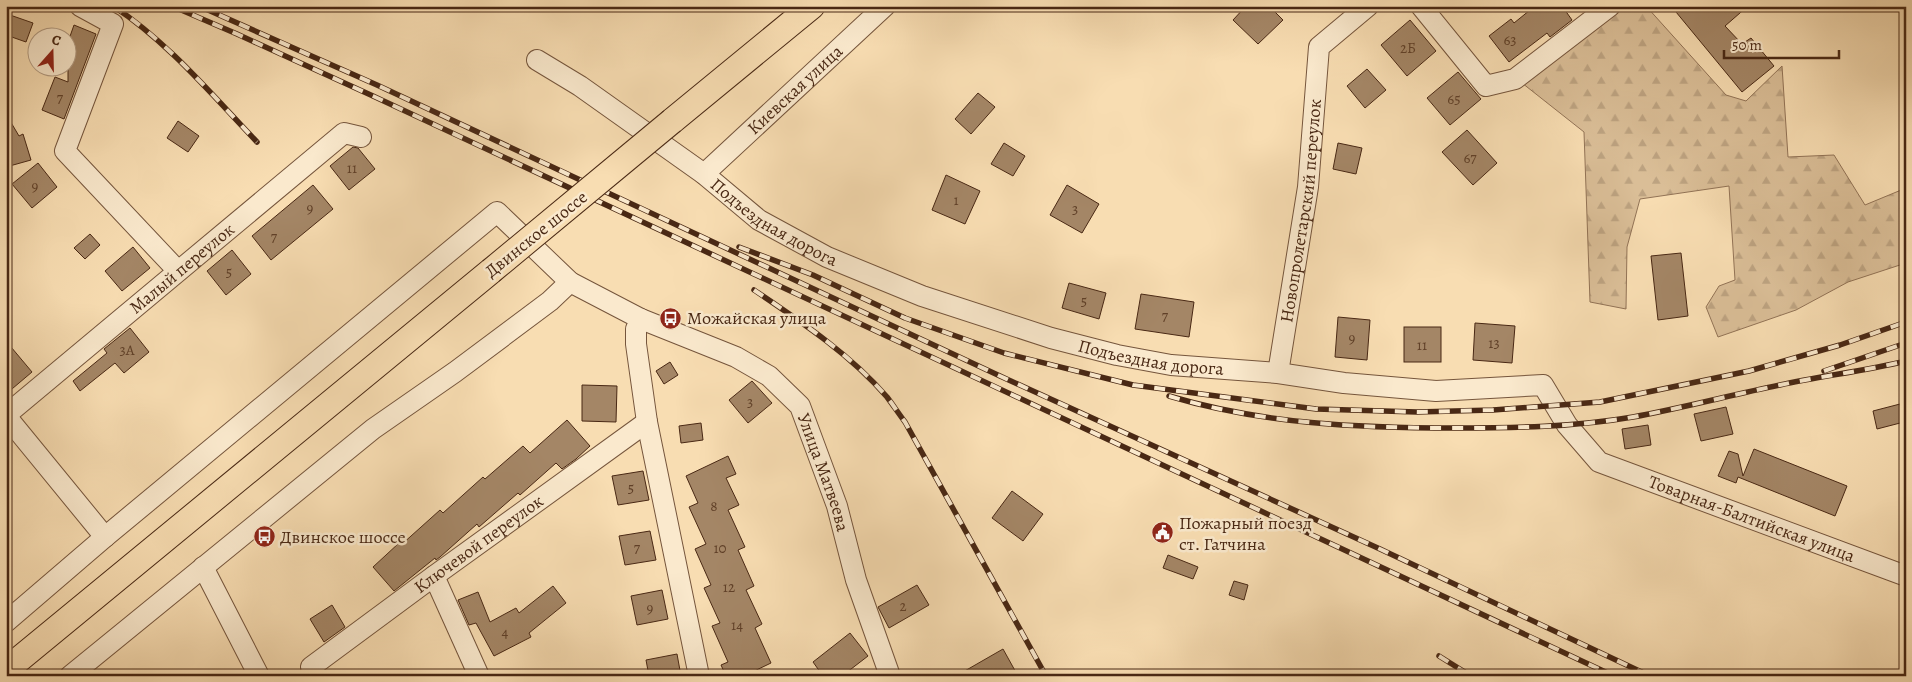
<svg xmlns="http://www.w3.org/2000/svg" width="1912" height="682" font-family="Alegreya,serif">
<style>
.forest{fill:url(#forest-firs);stroke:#927356}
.building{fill:#a48666;stroke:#492814}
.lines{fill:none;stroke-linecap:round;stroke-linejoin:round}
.minor-casing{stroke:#75553c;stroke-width:22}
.major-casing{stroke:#492814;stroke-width:27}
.minor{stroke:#fae9cd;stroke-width:20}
.major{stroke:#f8ddb2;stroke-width:25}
.rail-casing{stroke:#492814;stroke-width:5.5}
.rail{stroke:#fae9cd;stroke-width:4;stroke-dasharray:11;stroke-linecap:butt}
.major-bridge-casing{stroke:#492814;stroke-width:27;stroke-linecap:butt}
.major-bridge{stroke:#f8ddb2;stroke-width:25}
.labels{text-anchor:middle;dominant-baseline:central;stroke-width:5;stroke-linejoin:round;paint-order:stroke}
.number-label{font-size:15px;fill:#604028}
.street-label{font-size:18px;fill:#492814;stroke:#fae9cd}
.poi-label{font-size:18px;fill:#492814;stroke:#fae9cd;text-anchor:start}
</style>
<defs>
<pattern id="forest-firs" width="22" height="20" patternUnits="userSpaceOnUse" patternTransform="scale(1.25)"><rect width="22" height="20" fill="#dabe97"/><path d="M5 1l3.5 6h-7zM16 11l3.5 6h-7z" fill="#bda381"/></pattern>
</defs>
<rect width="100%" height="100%" fill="#f8ddb2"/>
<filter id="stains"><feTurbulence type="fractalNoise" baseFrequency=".004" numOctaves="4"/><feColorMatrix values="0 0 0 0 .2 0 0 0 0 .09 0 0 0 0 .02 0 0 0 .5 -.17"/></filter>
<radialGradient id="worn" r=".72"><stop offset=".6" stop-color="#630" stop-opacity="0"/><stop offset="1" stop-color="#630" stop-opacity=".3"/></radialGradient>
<polygon class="forest" points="1621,6 1646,6 1726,95 1746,101 1782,66 1788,157 1834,155 1865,205 1906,188 1906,263 1848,282 1796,310 1718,337 1706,307 1719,286 1735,280 1729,186 1640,199 1627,247 1626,309 1590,302 1584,132 1522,83"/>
<g class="building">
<polygon points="1246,6 1269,6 1283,20 1258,44 1233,20"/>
<polygon points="1535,6 1562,6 1572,20 1550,37 1547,33 1509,62 1489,36 1511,19 1514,23"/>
<polygon points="1683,6 1748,6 1725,26 1742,44 1751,38 1774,66 1742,92 1676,12"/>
<polygon points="10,15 33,23 26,42 6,35 6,24"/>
<polygon points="1410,20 1436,51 1407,76 1381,45"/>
<polygon points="74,25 96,34 64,119 42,110 55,77 68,82 68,42"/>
<polygon points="1367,69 1386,90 1365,108 1347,86"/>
<polygon points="1458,72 1481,99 1450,125 1427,98"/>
<polygon points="978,93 995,107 971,134 955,119"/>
<polygon points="6,114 19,136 23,134 31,160 6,167"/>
<polygon points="178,121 199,136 188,152 167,138"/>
<polygon points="1467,130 1497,163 1473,185 1442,152"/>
<polygon points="1004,143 1025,156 1013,176 991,164"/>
<polygon points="1338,143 1362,148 1356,174 1333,169"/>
<polygon points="353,147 358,148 375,169 349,190 330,166"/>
<polygon points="38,163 57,187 32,208 12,184"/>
<polygon points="946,175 980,191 965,224 932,210"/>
<polygon points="313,185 333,209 271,260 252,236"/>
<polygon points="1067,185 1099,204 1082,233 1050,215"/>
<polygon points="90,234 100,245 85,259 74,248"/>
<polygon points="133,247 150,268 122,291 105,271"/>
<polygon points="232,250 251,274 226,295 207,271"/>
<polygon points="1681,253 1688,316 1658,320 1651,256"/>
<polygon points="1069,283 1106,293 1099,319 1062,308"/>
<polygon points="1141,294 1194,302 1189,337 1135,329"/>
<polygon points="1338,317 1370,320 1367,360 1335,357"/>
<polygon points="1475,323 1515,326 1512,363 1473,360"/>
<rect x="1404" y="327" width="37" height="35"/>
<polygon points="130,328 149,352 124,373 115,363 80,391 73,381 107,353 104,349"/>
<polygon points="6,341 32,372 6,394"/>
<polygon points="670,362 678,375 664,384 656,371"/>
<polygon points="752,381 772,403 748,423 729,400"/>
<polygon points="582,385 617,386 616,422 582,421"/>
<polygon points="1900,404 1904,422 1877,429 1873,411"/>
<polygon points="1726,407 1733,434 1701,441 1694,414"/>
<polygon points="567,420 590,446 576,459 562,469 556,463 520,495 518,493 479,527 477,524 440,557 436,560 435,558 394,591 373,567 399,543 401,545 440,510 443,513 483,477 485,479 523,446 530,453"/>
<polygon points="701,423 703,440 681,443 679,426"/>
<polygon points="1648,425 1651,445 1625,449 1622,429"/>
<polygon points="1754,449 1847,486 1835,516 1738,477 1736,483 1718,476 1729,451 1738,454 1743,476"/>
<polygon points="728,456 736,474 726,478 739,505 728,510 745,547 738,550 754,586 746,590 762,624 755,628 771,663 744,676 726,676 721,665 728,662 712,626 720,623 704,588 711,585 695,549 706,544 689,507 698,503 686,476"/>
<polygon points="643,471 649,500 618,505 612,476"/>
<polygon points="1012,491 1043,514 1023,541 992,518"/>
<polygon points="650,531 656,560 625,565 619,536"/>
<polygon points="1168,555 1198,567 1193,579 1163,568"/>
<polygon points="1234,581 1248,585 1244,600 1229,595"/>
<polygon points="917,585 929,605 889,628 878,607"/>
<polygon points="553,586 566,603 529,633 531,637 494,656 476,623 469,625 458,600 478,592 490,622 516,608 519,613"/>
<polygon points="662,590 668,619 637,625 631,596"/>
<polygon points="332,605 345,627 324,642 310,619"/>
<polygon points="850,633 868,656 842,676 823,676 813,662"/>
<polygon points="1003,649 1018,676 956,676"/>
<polygon points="677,654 681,676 649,676 646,660"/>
</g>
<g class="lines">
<defs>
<g id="minor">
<polyline points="80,6 113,24 65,151 178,271"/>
<polyline points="1421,6 1486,86 1515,79 1610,6"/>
<path id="s1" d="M537 60 580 86 704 174 759 220 827 257 922 296 1051 338 1117 355 1171 365 1278 373 1344 383 1436 391 1543 385 1567 425 1599 462 1906 576"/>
<path id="s2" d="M704 174 885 6"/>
<polyline points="641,319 636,329 636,344 647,422 699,676"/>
<path id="s3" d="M1278 373 1308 187 1319 47 1368 6"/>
<path id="s4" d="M6 415 344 133 361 137"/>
<polyline points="6,416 105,537"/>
<polyline points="203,567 259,676"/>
<polyline points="434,576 479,676"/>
<path id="s5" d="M6 622 105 537 497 212 570 282 641 319 736 357 769 376 800 406 837 506 856 580 890 676"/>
<path id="s6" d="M311 667 434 576 647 422"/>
<polyline points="70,676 373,429 455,372 550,301 570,282"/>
</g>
<g id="major">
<polyline points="672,121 812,6"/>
<polyline points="6,670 491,271"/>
</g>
</defs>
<use href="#minor" class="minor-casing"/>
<use href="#major" class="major-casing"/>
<use href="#minor" class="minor"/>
<use href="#major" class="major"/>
<defs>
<g id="rail">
<path d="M113 6C168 42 212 95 257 142"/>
<polyline points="172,6 237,34 373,96 1614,676"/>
<polyline points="199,6 377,85 1000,376 1380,549 1650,676"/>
<polyline points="739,247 813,275 905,318 1004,353 1133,385 1316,409 1417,412 1493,410 1600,402 1749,371 1840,345 1906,322"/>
<path d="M754 290C800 321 850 354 887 397 893 405 899 414 905 422L1046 676"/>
<polyline points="1824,371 1906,343"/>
<path d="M1169 396C1263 424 1358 428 1456 428 1515 428 1574 427 1633 417 1682 408 1731 395 1780 385 1822 376 1864 371 1906 361"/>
<polyline points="1439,656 1471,676"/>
</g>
</defs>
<use href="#rail" class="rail-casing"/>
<use href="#rail" class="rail"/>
<defs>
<polyline id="major-bridge" points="491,271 672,121"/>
</defs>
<use href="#major-bridge" class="major-bridge-casing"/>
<use href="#major-bridge" class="major-bridge"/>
</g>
<defs>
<symbol id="bus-disc" viewBox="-11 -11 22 22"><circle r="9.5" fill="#8f2418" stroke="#fae9cd"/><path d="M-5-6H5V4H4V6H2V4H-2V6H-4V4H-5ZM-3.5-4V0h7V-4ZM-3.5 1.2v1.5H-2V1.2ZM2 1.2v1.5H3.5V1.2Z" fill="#fff"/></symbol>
<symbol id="civic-disc" viewBox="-11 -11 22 22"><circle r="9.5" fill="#8f2418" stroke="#fae9cd"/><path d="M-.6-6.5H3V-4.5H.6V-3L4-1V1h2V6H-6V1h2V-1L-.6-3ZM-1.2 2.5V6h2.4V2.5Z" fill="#fff"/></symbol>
</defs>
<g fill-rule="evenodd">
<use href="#bus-disc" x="658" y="306" width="25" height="25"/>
<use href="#civic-disc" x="1150" y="520" width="25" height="25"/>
<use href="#bus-disc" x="252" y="524" width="25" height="25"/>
</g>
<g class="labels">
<g class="number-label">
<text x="1510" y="40">63</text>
<text x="1408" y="48">2Б</text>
<text x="60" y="98">7</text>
<text x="1454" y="99">65</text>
<text x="1470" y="158">67</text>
<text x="352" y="168">11</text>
<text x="35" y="186">9</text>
<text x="956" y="200">1</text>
<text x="310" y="208">9</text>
<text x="1075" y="209">3</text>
<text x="274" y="237">7</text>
<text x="229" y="272">5</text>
<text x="1084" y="301">5</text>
<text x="1165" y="316">7</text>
<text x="1352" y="338">9</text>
<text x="1494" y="343">13</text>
<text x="1422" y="345">11</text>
<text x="127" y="350">3А</text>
<text x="750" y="402">3</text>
<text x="631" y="488">5</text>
<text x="714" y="506">8</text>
<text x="637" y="548">7</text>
<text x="720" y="548">10</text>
<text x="729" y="587">12</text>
<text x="903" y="606">2</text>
<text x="650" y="608">9</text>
<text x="737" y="625">14</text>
<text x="505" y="632">4</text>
</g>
<g class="street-label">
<text stroke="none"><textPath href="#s2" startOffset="124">Киевская улица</textPath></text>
<text stroke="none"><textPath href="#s3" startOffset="164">Новопролетарский переулок</textPath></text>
<text stroke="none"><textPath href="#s1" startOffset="288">Подъездная дорога</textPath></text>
<text transform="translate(536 234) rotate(-39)">Двинское шоссе</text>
<text stroke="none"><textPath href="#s4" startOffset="229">Малый переулок</textPath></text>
<text stroke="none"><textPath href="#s1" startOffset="692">Подъездная дорога</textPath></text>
<text stroke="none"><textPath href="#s5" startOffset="1075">Улица Матвеева</textPath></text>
<text stroke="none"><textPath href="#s1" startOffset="1345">Товарная-Балтийская улица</textPath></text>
<text stroke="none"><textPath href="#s6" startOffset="208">Ключевой переулок</textPath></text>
</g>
<g class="poi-label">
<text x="687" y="318">Можайская улица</text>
<text x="1179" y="523">Пожарный поезд<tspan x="1179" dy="21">ст. Гатчина</tspan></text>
<text x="280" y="537">Двинское шоссе</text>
</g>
</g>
<rect width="1912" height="682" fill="none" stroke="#f8ddb2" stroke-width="25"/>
<rect x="8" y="8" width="1897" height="667" fill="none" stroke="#492814" stroke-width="2.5"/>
<rect x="12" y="12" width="1887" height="657" fill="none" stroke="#492814"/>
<g transform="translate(52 52) rotate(20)"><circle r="24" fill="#fae9cd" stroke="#b39c83"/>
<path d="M0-4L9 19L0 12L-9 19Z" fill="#8f2418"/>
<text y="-8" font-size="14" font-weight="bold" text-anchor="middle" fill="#492814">С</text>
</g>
<path d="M1724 50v8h115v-8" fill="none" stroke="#492814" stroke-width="2.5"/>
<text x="1732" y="50" font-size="15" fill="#492814" stroke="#fae9cd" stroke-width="4" paint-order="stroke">50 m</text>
<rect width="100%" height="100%" filter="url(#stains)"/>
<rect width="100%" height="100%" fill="url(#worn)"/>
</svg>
